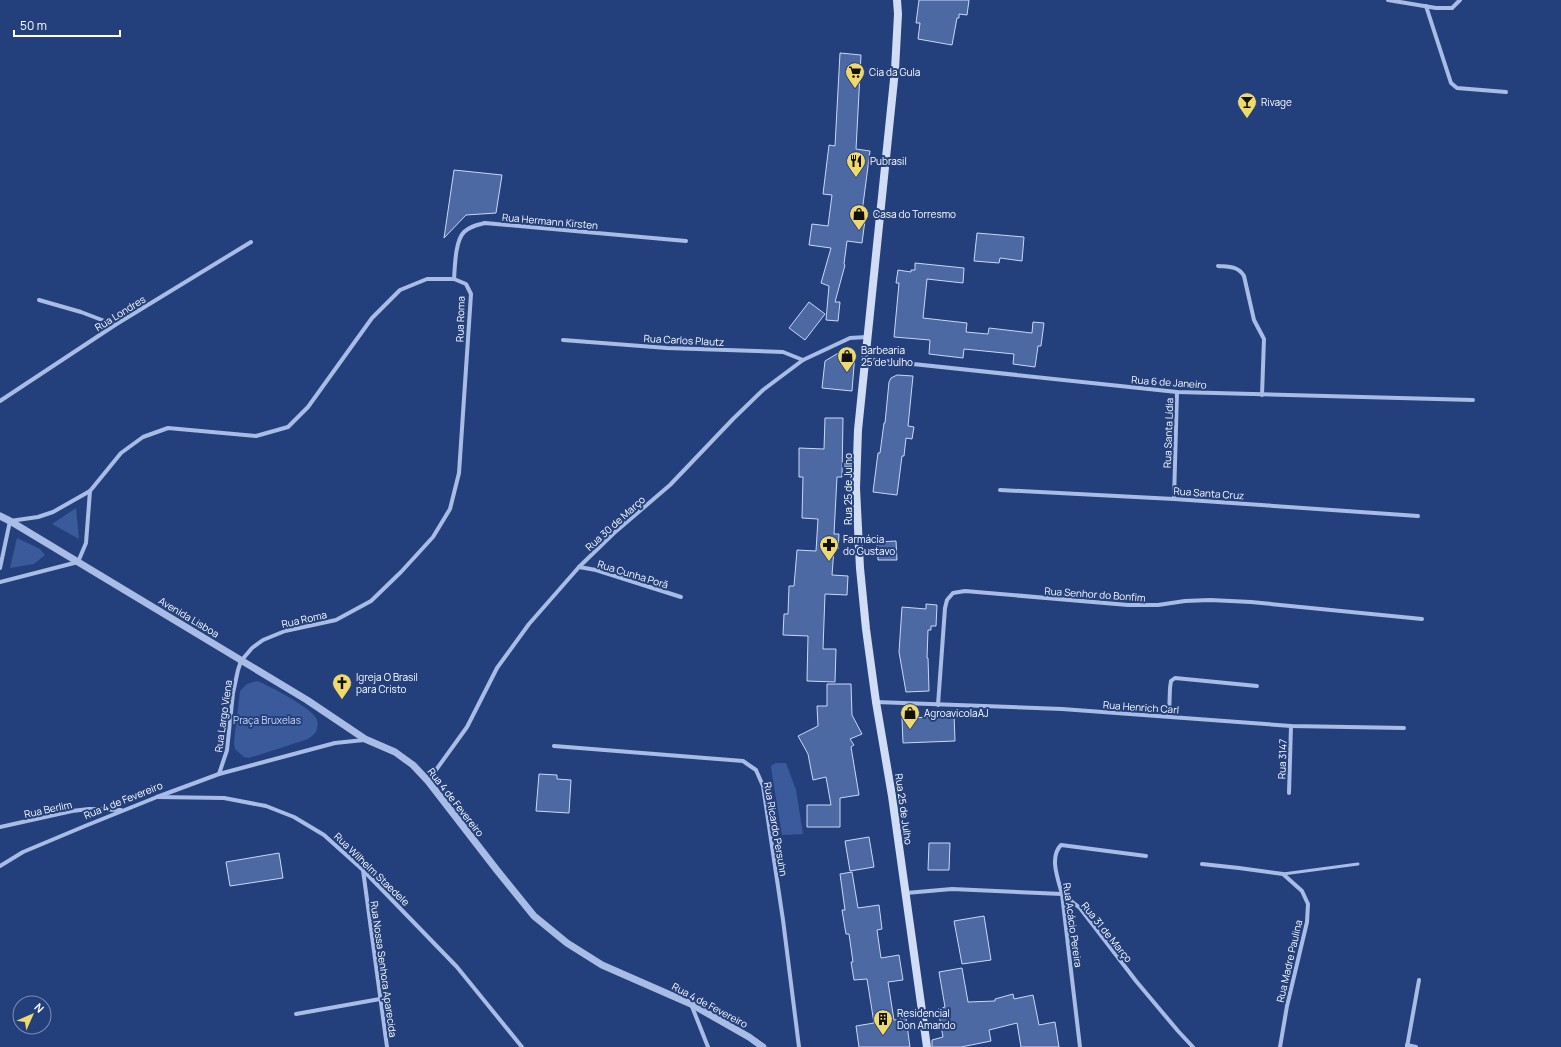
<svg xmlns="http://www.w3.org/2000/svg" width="1561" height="1047" font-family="Manrope,sans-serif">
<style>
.green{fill:#3a5a9b}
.building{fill:#4c69a4;stroke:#cad8f4}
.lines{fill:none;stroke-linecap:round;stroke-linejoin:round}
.service{stroke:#a8bce5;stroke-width:3}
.minor{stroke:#a8bce5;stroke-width:4}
.tertiary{stroke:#a8bce5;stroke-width:7}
.secondary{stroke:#d1dcf5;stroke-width:8}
.labels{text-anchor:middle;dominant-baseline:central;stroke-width:4;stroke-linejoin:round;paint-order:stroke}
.poi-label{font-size:10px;fill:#fff;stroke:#24407c;text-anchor:start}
.street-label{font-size:10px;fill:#fff;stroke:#24407c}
.park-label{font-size:10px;fill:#cad8f4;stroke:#24407c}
</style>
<rect width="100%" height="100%" fill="#24407c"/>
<g class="green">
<polygon points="76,508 79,539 52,524"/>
<polygon points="17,538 40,549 45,555 34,564 10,568"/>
<path d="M257 681C268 685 314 709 317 720 318 724 317 729 316 732L311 737 305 740 249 758 244 757 235 749 234 742 240 691 247 684Z"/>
<polygon points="776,763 786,763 796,790 803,834 782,835 772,774 771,766"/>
</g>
<g class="building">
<polygon points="919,0 969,0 967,15 959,14 959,18 957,18 952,45 918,39 920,23 916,23"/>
<polygon points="840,53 861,55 856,149 870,151 861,220 865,220 862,243 847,241 844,264 845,265 835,302 840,302 838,321 826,320 829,286 821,283 831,248 809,245 812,224 828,226 832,195 823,194 829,145 835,146"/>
<polygon points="454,170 502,175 496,213 466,215 444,238"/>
<polygon points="977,233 1024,237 1022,261 1000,258 999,263 974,261"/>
<polygon points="915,263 964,268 963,283 927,279 923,318 967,323 966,332 988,334 989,328 1032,333 1033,322 1044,323 1041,346 1038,346 1035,367 1013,364 1014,354 964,349 963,358 929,354 930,340 894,337 899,283 896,283 898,270 911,272 911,270 915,270"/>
<polygon points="809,302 825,314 805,340 789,328"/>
<polygon points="840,352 855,353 852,391 822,388 825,361"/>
<polygon points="897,375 913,376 908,426 914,427 912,439 906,438 904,456 902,456 897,495 873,492 878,453 880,453 884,423 885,423 889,382 891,378"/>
<polygon points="825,418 843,418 842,477 837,477 834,534 839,534 838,549 834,549 832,575 848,576 847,595 825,594 823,649 836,649 835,682 807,681 808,636 783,635 784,614 788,614 789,586 794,586 797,550 816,551 818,519 802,518 803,477 799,477 799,448 824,449"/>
<polygon points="896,541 897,560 878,560 877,542"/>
<polygon points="926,604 937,605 936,626 931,626 931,630 928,630 927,658 928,658 929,691 906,692 899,652 902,607 926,609"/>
<polygon points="827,684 851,684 852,715 862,734 850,739 854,745 851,747 859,795 840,798 840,827 807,827 807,805 831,805 826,777 813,780 808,754 798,736 818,726 817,706 827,706"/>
<polygon points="954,714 955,741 903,743 902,718 936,717 935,715"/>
<polygon points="539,774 557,775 557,779 571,780 569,813 536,811"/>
<polygon points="869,837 874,867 850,871 845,841"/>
<polygon points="929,843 950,843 949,870 928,870"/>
<polygon points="279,853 283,878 230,886 226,862"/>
<polygon points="852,872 858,908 879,905 882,929 877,930 881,958 899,955 903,980 888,982 894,1020 906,1018 910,1047 859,1047 856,1026 874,1023 867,979 854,980 851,962 853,962 849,934 846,934 842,910 845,910 840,874"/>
<polygon points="984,916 991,960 962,964 954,921"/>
<polygon points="962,968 968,1002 995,1001 995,999 1013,994 1014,999 1033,995 1039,1025 1055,1022 1059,1047 1021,1047 1017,1023 989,1030 991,1041 961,1047 932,1047 932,1040 943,1037 938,1009 945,1007 939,972"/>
</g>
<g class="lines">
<polyline class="service" points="1283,874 1358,864"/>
<g class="minor">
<polyline points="1388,0 1436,8 1452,8 1460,0"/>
<polyline points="1426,6 1451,83 1457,88 1506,92"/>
<path d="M1218 266C1229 267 1238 266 1244 276L1254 320 1264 339 1262 395"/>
<path d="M454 279C455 267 455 241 464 232 470 226 477 225 485 223L686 241"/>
<polyline points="39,300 81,312 115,325"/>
<polyline points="563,340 667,348 783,352 803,360"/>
<polyline points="866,359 1177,392 1473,400"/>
<polyline points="0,401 115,325 251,242"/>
<polyline points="1000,490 1174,499 1418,516"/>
<polyline points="1174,499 1177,392"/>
<polyline points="579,567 596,570 681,597"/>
<polyline points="0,568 10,521 38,517 53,512 90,491 121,453 143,437 168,428 256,436 288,427 308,407 372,318 400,290 427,279 454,279 466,284 471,294 459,473 450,509 433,537 401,572 371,601 336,620 285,631 263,640 252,648 241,661 238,670 233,693 227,750 219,774"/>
<polyline points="0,582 78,562 86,543 90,491"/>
<polyline points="876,702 1062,709 1291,726 1404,728"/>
<polyline points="938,705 945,608 947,600 953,593 965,591 1128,605 1158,605 1185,601 1210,600 1251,602 1422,619"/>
<polyline points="1169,716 1170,688 1171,681 1175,678 1257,686"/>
<polyline points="554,746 743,761 756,770 763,786 783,920 799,1047"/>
<polyline points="428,781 467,727 497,668 529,624 579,567 614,533 670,485 733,419 763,390 803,360 850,338 867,337"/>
<polyline points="1289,793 1291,726"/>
<polyline points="157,797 224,798 266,806 294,817 324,835 363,870 457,967 522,1047"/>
<polyline points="0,827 72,811 89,809 121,810"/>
<polyline points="1202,864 1239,868 1283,874 1302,891 1308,904 1307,922 1287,1006 1280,1047"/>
<polyline points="0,866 23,852 85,826 157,797 219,774 335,743 364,740"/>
<polyline points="363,870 387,1047"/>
<polyline points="906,893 952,889 1062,894 1080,908 1136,981 1178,1031 1193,1047"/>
<polyline points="691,1004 708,1047"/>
<polyline points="296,1014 380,999"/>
<polyline points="1407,1045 1416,1047"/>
<path d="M1080 1047 1062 894C1058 879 1049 857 1061 845L1146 856"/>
<polyline points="1407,1047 1419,980"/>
</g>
<polyline class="tertiary" points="0,516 10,521 307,700 365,739 395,752 413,765 428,781 496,869 534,916 567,943 602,965 691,1004 749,1037 763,1047"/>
<polyline class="secondary" points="897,0 898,14 895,70 858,430 856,488 860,568 866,629 876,702 892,796 927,1047"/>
</g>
<defs>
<symbol id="supermarket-pin" viewBox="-11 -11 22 30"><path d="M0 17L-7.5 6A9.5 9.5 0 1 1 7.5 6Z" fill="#efd96b" stroke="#24407c"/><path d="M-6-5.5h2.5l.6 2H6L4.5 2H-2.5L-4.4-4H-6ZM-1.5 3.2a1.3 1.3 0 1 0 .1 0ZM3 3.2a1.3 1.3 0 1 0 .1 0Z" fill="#111"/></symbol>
<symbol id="bar-pin" viewBox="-11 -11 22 30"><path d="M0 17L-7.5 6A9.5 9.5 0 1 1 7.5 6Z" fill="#efd96b" stroke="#24407c"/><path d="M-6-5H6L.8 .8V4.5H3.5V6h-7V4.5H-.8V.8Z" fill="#111"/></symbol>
<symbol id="restaurant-pin" viewBox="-11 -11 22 30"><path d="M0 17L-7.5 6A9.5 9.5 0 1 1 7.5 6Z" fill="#efd96b" stroke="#24407c"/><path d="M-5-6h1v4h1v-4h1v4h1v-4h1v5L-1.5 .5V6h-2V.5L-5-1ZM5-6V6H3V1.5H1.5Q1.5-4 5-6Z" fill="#111"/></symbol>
<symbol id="shop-pin" viewBox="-11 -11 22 30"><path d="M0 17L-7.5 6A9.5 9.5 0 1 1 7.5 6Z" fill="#efd96b" stroke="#24407c"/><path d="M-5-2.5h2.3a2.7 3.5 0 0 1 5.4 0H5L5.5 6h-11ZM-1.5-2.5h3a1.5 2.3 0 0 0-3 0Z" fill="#111"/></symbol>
<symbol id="pharmacy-pin" viewBox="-11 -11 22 30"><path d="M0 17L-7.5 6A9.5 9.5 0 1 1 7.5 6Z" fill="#efd96b" stroke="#24407c"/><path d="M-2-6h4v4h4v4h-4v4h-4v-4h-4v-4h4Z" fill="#111"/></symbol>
<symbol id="church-pin" viewBox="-11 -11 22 30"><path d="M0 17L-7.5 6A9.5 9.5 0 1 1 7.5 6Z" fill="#efd96b" stroke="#24407c"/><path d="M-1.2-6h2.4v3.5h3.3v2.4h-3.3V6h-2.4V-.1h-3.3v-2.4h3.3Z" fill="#111"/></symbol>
<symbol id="building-pin" viewBox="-11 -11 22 30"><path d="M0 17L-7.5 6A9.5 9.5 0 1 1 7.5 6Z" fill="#efd96b" stroke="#24407c"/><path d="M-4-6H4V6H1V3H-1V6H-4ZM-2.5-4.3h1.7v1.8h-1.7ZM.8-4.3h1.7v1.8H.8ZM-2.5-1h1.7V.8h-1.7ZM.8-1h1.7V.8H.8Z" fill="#111"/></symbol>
</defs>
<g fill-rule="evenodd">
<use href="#supermarket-pin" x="844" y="61" width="22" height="30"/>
<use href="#bar-pin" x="1236" y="91" width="22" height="30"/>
<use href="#restaurant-pin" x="845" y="150" width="22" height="30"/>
<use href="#shop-pin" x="848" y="203" width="22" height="30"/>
<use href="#shop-pin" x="836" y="345" width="22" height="30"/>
<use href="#pharmacy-pin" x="818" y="534" width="22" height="30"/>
<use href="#church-pin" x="331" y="672" width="22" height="30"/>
<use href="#shop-pin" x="899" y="702" width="22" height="30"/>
<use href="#building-pin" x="872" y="1008" width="22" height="30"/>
</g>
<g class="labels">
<g class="poi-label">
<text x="869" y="72">Cia da Gula</text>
<text x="1261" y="102">Rivage</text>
<text x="870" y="161">Pubrasil</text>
<text x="873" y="214">Casa do Torresmo</text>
<text x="861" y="350">Barbearia<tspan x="861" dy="12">25 de Julho</tspan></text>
<text x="843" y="539">Farmácia<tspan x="843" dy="12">do Gustavo</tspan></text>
<text x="356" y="677">Igreja O Brasil<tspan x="356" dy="12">para Cristo</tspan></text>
<text x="924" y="713">AgroavicolaAJ</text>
<text x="897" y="1013">Residencial<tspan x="897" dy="12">Don Amando</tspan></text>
</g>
<g class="street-label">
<text transform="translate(550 221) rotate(5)">Rua Hermann Kirsten</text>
<text transform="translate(120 313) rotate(-32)">Rua Londres</text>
<text transform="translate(460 319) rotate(-88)">Rua Roma</text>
<text transform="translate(684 340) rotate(3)">Rua Carlos Plautz</text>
<text transform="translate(1169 382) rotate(4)">Rua 6 de Janeiro</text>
<text transform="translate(1168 433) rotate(-88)">Rua Santa Lídia</text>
<text transform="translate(848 489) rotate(-90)">Rua 25 de Julho</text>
<text transform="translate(1209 493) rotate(4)">Rua Santa Cruz</text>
<text transform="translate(615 523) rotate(-42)">Rua 30 de Março</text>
<text transform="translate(633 574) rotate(17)">Rua Cunha Porã</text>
<text transform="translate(1095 594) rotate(4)">Rua Senhor do Bonfim</text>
<text transform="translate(189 617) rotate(31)">Avenida Lisboa</text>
<text transform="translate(304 619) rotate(-13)">Rua Roma</text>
<text transform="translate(1141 707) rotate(4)">Rua Henrich Carl</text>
<text transform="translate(223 716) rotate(-82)">Rua Largo Viena</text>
<text transform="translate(1282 759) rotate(-88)">Rua 3147</text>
<text transform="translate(123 800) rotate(-22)">Rua 4 de Fevereiro</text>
<text transform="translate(456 802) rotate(52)">Rua 4 de Fevereiro</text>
<text transform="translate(48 809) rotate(-12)">Rua Berlim</text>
<text transform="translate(904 809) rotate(82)">Rua 25 de Julho</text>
<text transform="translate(776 829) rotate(80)">Rua Ricardo Persuhn</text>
<text transform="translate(372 869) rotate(44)">Rua Wilhelm Staedele</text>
<text transform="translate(1073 925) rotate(82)">Rua Acácio Pereira</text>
<text transform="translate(1107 932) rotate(51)">Rua 31 de Março</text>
<text transform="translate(1289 961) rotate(-77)">Rua Madre Paulina</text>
<text transform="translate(384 969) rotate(82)">Rua Nossa Senhora Aparecida</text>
<text transform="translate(710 1005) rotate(28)">Rua 4 de Fevereiro</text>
</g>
<g class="park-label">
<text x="267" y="720">Praça Bruxelas</text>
</g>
</g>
<g transform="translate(32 1015) rotate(45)"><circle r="19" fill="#24407c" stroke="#7c8cb0"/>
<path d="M0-3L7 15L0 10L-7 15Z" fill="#efd96b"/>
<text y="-6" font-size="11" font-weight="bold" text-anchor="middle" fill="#ffffff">N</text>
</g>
<path d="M14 30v6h106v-6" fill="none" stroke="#ffffff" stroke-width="2"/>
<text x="20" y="30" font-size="12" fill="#ffffff" stroke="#24407c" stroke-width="3" paint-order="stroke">50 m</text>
</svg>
